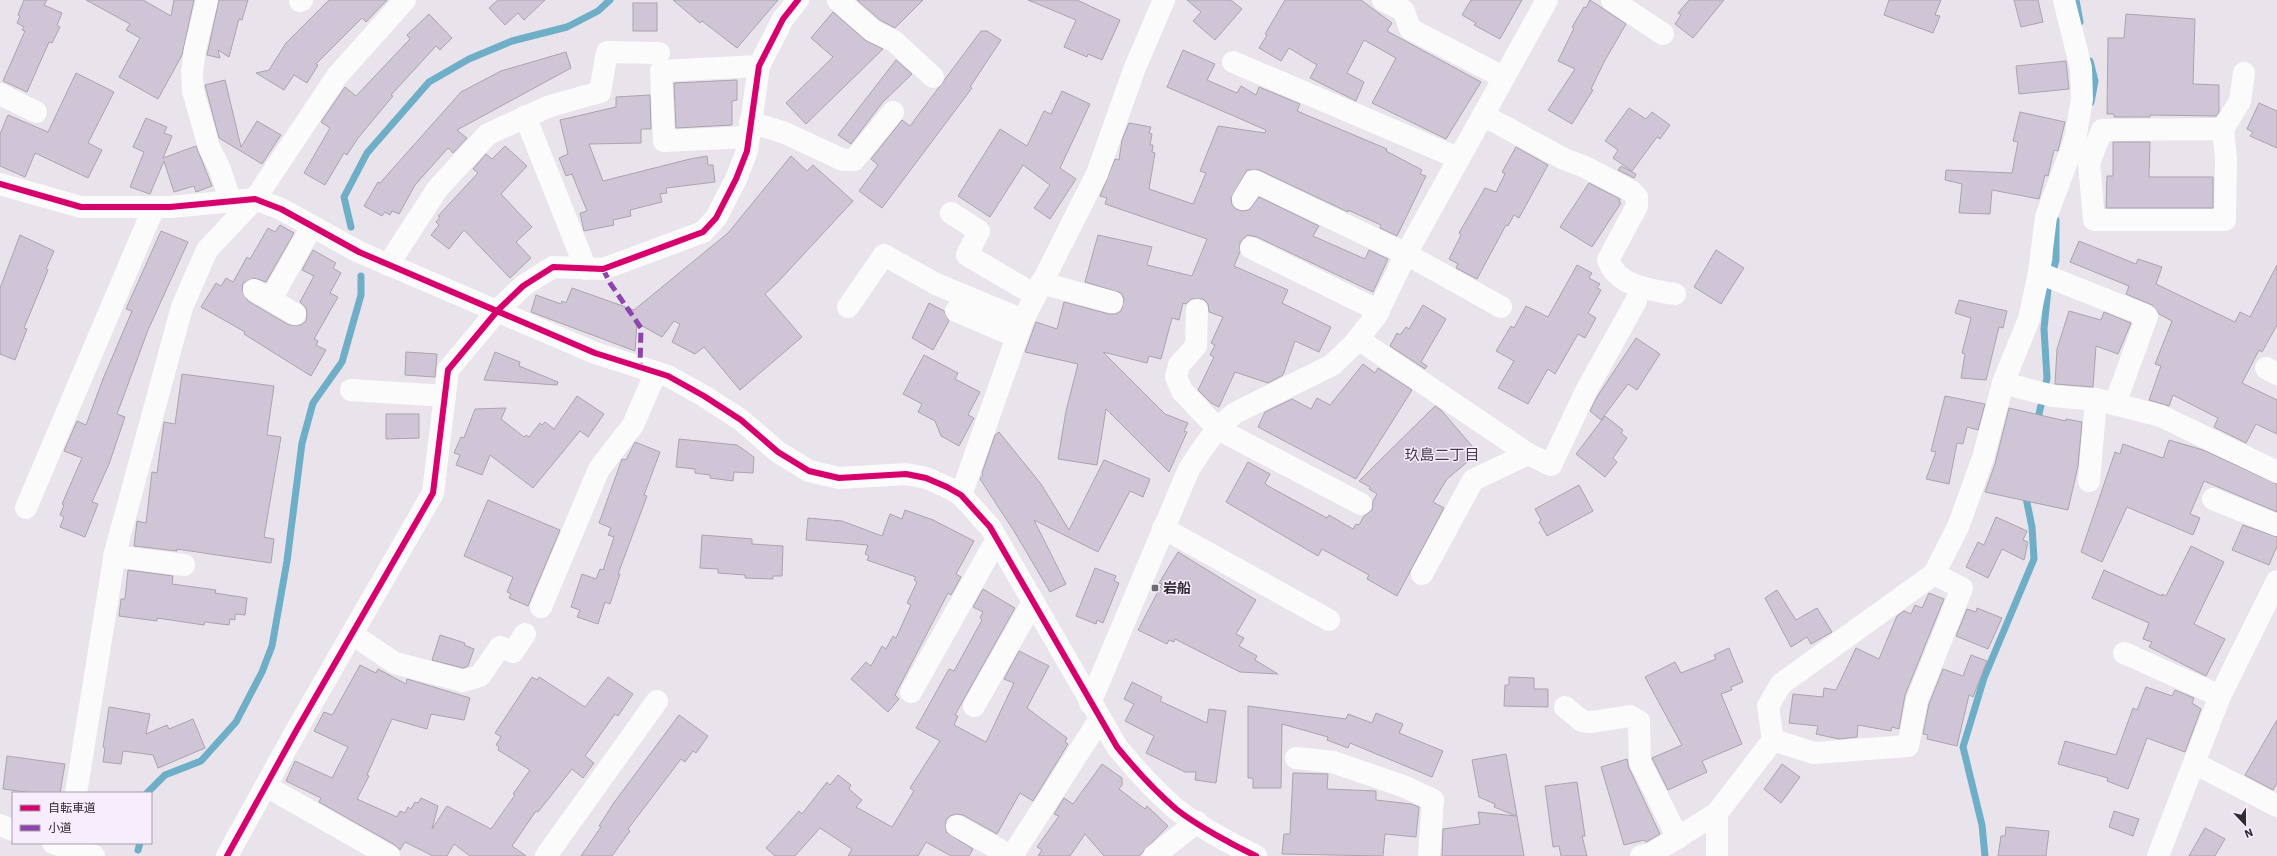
<svg xmlns="http://www.w3.org/2000/svg" width="2277" height="856" font-family="'IBM Plex Sans','Noto Sans JP',sans-serif">
<style>
.lines{fill:none;stroke-linecap:round;stroke-linejoin:round}
.stream{stroke:#6eaec7;stroke-width:7}
.building{fill:#d0c5d6;stroke:#a9a5ab}
.minor{stroke:#fcfbfc;stroke-width:22}
.quiet{stroke:#8e44ad;stroke-width:5;stroke-dasharray:10 5;stroke-linecap:butt}
.cycleway-casing{stroke:#f7edfd;stroke-width:8}
.cycleway{stroke:#d6006c;stroke-width:6}
.poi-dot{fill:#6f6b72;stroke:#f7edfd;stroke-width:1.5}
.labels{text-anchor:middle;dominant-baseline:central;stroke-width:3;stroke-linejoin:round;paint-order:stroke}
.poi-label{font-size:14px;font-weight:bold;fill:#2e2a30;stroke:#f7edfd;text-anchor:start}
.neighbourhood-label{font-size:15px;fill:#443c49;stroke:#f7edfd}
</style>
<rect width="100%" height="100%" fill="#e9e3ec"/>
<g class="lines">
<g class="stream">
<polyline points="2076,0 2080,22"/>
<polyline points="2090,61 2095,81 2091,102"/>
<polyline points="351,227 344,197 367,153 429,82 469,59 512,41 567,27 598,11 610,0"/>
<polyline points="2037,423 2047,378 2044,329 2048,289 2056,260 2056,220"/>
<polyline points="147,793 165,775 201,761 236,722 262,672 272,646 287,561 302,443 313,403 342,362 361,295 361,276"/>
<polyline points="138,850 140,843"/>
<polyline points="1985,856 1982,825 1963,747 1984,678 2034,559 2032,527 2025,493"/>
</g>
</g>
<g class="building">
<polygon points="24,0 47,0 44,5 62,13 57,25 60,27 52,43 49,42 27,92 3,81 25,31 22,30 24,27 17,23 20,16 18,15"/>
<polygon points="86,0 143,0 171,16 174,0 194,0 182,55 158,99 119,77 140,38 126,30 130,24"/>
<polygon points="219,0 248,0 242,20 239,19 229,57 218,50 220,58 207,55"/>
<polygon points="329,0 387,0 366,22 362,18 316,64 318,65 307,83 294,75 284,90 256,73 269,70 286,43"/>
<polygon points="498,0 545,0 524,20 518,13 505,25 489,8"/>
<polygon points="673,0 778,0 737,48 702,21 700,23"/>
<polygon points="857,0 923,0 895,28 880,20"/>
<polygon points="1028,0 1077,0 1120,20 1102,60 1088,54 1087,57 1064,47 1076,20"/>
<polygon points="1187,0 1231,0 1242,9 1215,40 1193,21 1201,12"/>
<polygon points="1285,0 1361,0 1392,23 1387,31 1481,82 1446,139 1372,103 1396,58 1364,40 1347,73 1364,82 1356,101 1310,78 1317,65 1289,48 1281,61 1259,48 1267,35 1265,34"/>
<polygon points="1471,0 1522,0 1500,39 1474,25 1476,23 1462,15"/>
<polygon points="1590,0 1626,24 1604,62 1591,89 1593,90 1572,124 1548,110 1575,69 1558,61 1574,28 1572,27 1584,7 1586,8"/>
<polygon points="1689,0 1724,0 1693,38 1675,24 1681,15 1678,13"/>
<polygon points="1889,0 1941,0 1935,15 1940,16 1933,33 1884,15"/>
<polygon points="2014,0 2038,0 2043,22 2021,27"/>
<rect x="633" y="3" width="24" height="28"/>
<polygon points="833,12 865,40 883,49 806,124 786,103 833,57 811,38"/>
<polygon points="429,14 452,38 440,50 436,46 391,95 393,96 358,138 347,155 344,153 325,185 304,173 330,128 321,122 345,87 356,96 410,39 407,35"/>
<polygon points="2126,14 2195,19 2193,84 2219,85 2219,112 2216,116 2150,115 2150,117 2114,117 2114,114 2107,114 2108,38 2124,38"/>
<polygon points="981,31 987,31 1001,40 970,87 972,88 882,208 859,191 878,165 871,159 902,120 910,126"/>
<polygon points="1183,50 1215,64 1207,80 1237,93 1241,86 1256,95 1259,87 1300,104 1297,111 1387,149 1386,151 1422,170 1420,174 1426,176 1397,236 1380,228 1381,225 1348,210 1348,212 1259,170 1247,170 1231,198 1232,205 1236,209 1242,211 1249,210 1259,197 1319,226 1313,236 1365,259 1369,250 1388,259 1373,292 1257,237 1247,235 1240,243 1240,252 1234,266 1288,290 1282,303 1331,327 1319,352 1295,341 1283,375 1268,383 1235,372 1219,407 1211,403 1198,390 1214,357 1210,355 1215,345 1211,343 1223,317 1209,312 1208,304 1203,299 1191,299 1186,304 1183,303 1179,320 1172,318 1161,359 1149,356 1147,363 1103,352 1165,414 1188,423 1184,431 1187,432 1169,472 1106,409 1097,465 1058,459 1066,411 1078,364 1025,352 1036,322 1057,329 1064,302 1109,314 1116,314 1121,311 1124,299 1121,293 1085,282 1098,235 1152,247 1147,265 1192,276 1207,239 1105,204 1107,198 1100,196 1115,159 1119,160 1122,140 1129,123 1151,127 1149,133 1152,134 1150,145 1153,145 1152,152 1155,153 1149,189 1193,204 1206,173 1200,171 1218,126 1265,133 1266,130 1167,87"/>
<polygon points="566,52 571,68 457,130 467,138 453,153 448,148 415,185 399,214 392,211 390,215 385,212 382,216 364,206 378,182 380,183 461,92 501,71"/>
<polygon points="896,60 912,74 882,103 851,144 838,135"/>
<polygon points="2066,61 2069,89 2019,94 2016,66"/>
<polygon points="76,73 114,92 88,143 102,150 88,178 35,153 25,177 0,166 0,134 8,115 48,132"/>
<polygon points="225,80 241,147 257,121 281,135 262,164 219,138 205,85"/>
<polygon points="737,80 737,100 732,101 732,125 676,128 674,83"/>
<polygon points="1062,91 1090,104 1060,168 1076,179 1050,219 1034,208 1050,185 1023,165 990,217 958,196 1000,129 1027,146 1044,111 1051,114"/>
<polygon points="650,95 651,129 641,129 641,143 589,144 603,181 690,159 707,156 708,165 713,165 715,182 666,188 667,193 660,194 662,202 630,210 631,216 613,220 614,225 584,231 580,213 587,211 572,174 566,176 559,158 568,154 560,120 616,107 616,97"/>
<polygon points="2259,103 2277,111 2277,148 2250,136 2253,132 2247,129"/>
<polygon points="1629,108 1646,119 1652,112 1670,125 1660,139 1657,137 1632,171 1613,158 1618,150 1605,141"/>
<polygon points="2020,112 2065,122 2058,151 2054,150 2048,176 2045,175 2039,199 1992,190 1990,214 1959,213 1962,184 1945,180 1946,170 2012,173 2018,142 2013,141"/>
<polygon points="146,118 167,127 164,133 172,136 163,158 196,146 212,186 196,192 194,186 174,192 164,161 150,194 130,187 144,152 133,147"/>
<polygon points="2113,142 2150,142 2149,177 2213,177 2213,208 2106,208 2107,176 2113,176"/>
<polygon points="505,146 527,166 501,194 532,227 516,242 531,258 510,278 464,230 449,249 431,235 439,225 436,222 440,217 438,216 478,173 473,169 486,154 492,159"/>
<polygon points="1516,147 1548,165 1519,218 1514,215 1508,226 1506,225 1477,279 1456,268 1458,264 1449,259 1461,235 1459,233 1485,188 1496,192 1505,174 1502,172"/>
<polygon points="791,156 807,171 813,165 853,201 777,283 765,294 802,337 740,390 704,347 695,354 672,342 680,324 674,321 662,337 637,323 635,351 531,312 536,295 561,304 562,301 566,303 572,288 634,310 728,233"/>
<polygon points="1621,166 1636,174 1634,178 1618,170"/>
<polygon points="1589,183 1620,199 1619,202 1621,203 1592,247 1560,227"/>
<polygon points="280,225 294,233 266,282 254,278 243,283 242,290 248,301 289,325 301,325 306,321 307,314 306,308 300,302 314,276 302,270 313,250 336,263 333,268 341,273 330,293 338,297 314,339 318,341 316,345 326,350 311,376 244,334 245,332 201,307 216,283 221,286 226,278 233,282 247,257 250,259 268,228 275,232"/>
<polygon points="161,231 188,242 148,330 117,414 125,417 109,464 92,502 98,504 85,537 60,527 64,517 60,515 64,505 62,504 82,458 64,451 77,421 86,425 103,379 132,311 126,309"/>
<polygon points="20,235 54,251 46,269 48,270 24,328 27,329 15,360 0,354 0,288"/>
<polygon points="2079,241 2136,264 2138,259 2162,267 2156,284 2235,322 2240,312 2250,317 2277,265 2277,325 2262,352 2259,350 2242,383 2277,400 2277,434 2256,424 2246,443 2214,427 2218,418 2173,395 2169,406 2149,400 2161,366 2155,364 2172,321 2159,314 2152,305 2126,294 2129,286 2070,262"/>
<polygon points="1716,250 1744,268 1721,304 1694,287"/>
<polygon points="1577,265 1592,273 1589,278 1600,284 1597,288 1601,290 1588,313 1596,318 1585,338 1578,334 1555,374 1548,369 1528,404 1498,388 1514,361 1496,351 1511,326 1514,328 1526,306 1548,317"/>
<polygon points="1959,300 2007,311 2003,328 1999,327 1986,380 1961,378 1965,354 1962,353 1971,318 1955,313"/>
<polygon points="929,303 944,311 949,321 933,350 912,338"/>
<polygon points="1423,305 1446,319 1421,362 1427,366 1425,369 1390,346 1397,333 1400,335 1406,327 1409,329"/>
<polygon points="2069,311 2101,320 2104,312 2131,323 2118,354 2096,346 2093,387 2055,384 2057,349"/>
<polygon points="1636,338 1660,354 1637,390 1628,384 1601,420 1590,411 1597,397"/>
<polygon points="406,352 437,354 435,377 405,375"/>
<polygon points="495,352 520,362 519,366 558,382 557,385 484,380"/>
<polygon points="924,355 958,373 955,379 980,392 968,415 974,418 959,446 941,436 935,421 918,412 922,404 903,394"/>
<polygon points="1363,364 1375,373 1378,368 1412,390 1356,479 1258,427 1265,412 1292,399 1311,409 1317,398 1330,405"/>
<polygon points="182,374 274,386 267,435 281,437 264,537 274,539 271,563 177,549 177,551 134,546 137,521 146,523 152,472 157,473 164,422 175,424"/>
<polygon points="577,396 604,414 588,437 580,431 533,488 490,455 482,475 456,465 460,455 454,453 461,437 464,438 475,409 506,408 501,419 524,437 526,435 529,437 540,423 542,425 545,422 554,429"/>
<polygon points="1945,396 1985,404 1978,430 1967,427 1963,444 1957,443 1949,484 1926,479 1936,452 1931,451"/>
<polygon points="1435,406 1441,410 1478,453 1447,479 1433,502 1444,508 1397,596 1367,579 1369,575 1322,549 1318,556 1226,502 1248,462 1270,474 1265,483 1268,486 1327,518 1329,515 1353,529 1356,524 1359,525 1364,516 1372,510 1373,501 1377,494 1369,489 1370,487 1359,481"/>
<polygon points="2009,408 2066,421 2066,419 2082,422 2078,466 2068,510 1985,492 1995,464"/>
<polygon points="386,414 419,414 419,438 386,439"/>
<polygon points="1605,416 1623,430 1621,433 1627,438 1613,458 1617,462 1605,477 1576,454"/>
<polygon points="999,432 1041,484 1069,530 1104,460 1150,479 1143,497 1130,491 1098,552 1034,520 1066,584 1050,592 1014,531 980,479 983,475 982,473 995,435"/>
<polygon points="679,439 737,445 754,457 753,473 734,472 733,481 710,478 710,475 695,473 695,469 676,467"/>
<polygon points="2169,440 2203,450 2277,484 2277,512 2204,481 2190,514 2200,518 2193,535 2127,507 2102,562 2081,552 2115,452 2120,454 2123,444 2163,458"/>
<polygon points="635,442 660,452 644,495 647,496 618,574 620,574 610,604 605,602 598,624 577,617 580,610 571,607 582,574 596,579 600,569 603,570 614,537 608,535 611,528 599,523 622,459 626,460"/>
<polygon points="1579,485 1593,511 1547,536 1539,522 1541,520 1535,509"/>
<polygon points="488,500 560,530 528,606 509,598 511,594 507,592 513,577 464,556"/>
<polygon points="905,510 933,520 974,541 956,574 961,577 951,595 948,593 895,695 899,699 888,712 851,679 866,662 871,666 882,646 886,649 893,636 896,638 911,605 907,603 917,582 914,580 916,577 867,560 869,556 865,554 868,545 806,540 808,518 842,521 882,536 890,514 902,519"/>
<polygon points="1996,517 2027,531 2023,540 2028,542 2024,560 2002,549 1988,578 1966,567 1978,542 1984,545"/>
<polygon points="2243,525 2277,537 2277,546 2269,565 2232,550"/>
<polygon points="702,535 752,539 752,544 783,546 782,576 773,576 773,579 745,578 745,575 718,573 718,569 700,568"/>
<polygon points="2191,546 2224,562 2194,624 2225,639 2206,676 2149,647 2152,642 2143,639 2149,623 2092,598 2104,570 2162,596 2162,594 2166,596"/>
<polygon points="1178,552 1256,600 1236,634 1244,638 1239,646 1257,656 1255,660 1278,674 1240,672 1175,639 1174,642 1169,640 1167,644 1138,630 1162,584 1159,583"/>
<polygon points="1095,568 1116,576 1114,581 1119,583 1103,623 1097,620 1096,624 1076,616"/>
<polygon points="128,570 173,576 172,584 216,590 215,593 247,598 245,615 235,614 235,620 230,619 229,625 205,622 204,625 157,618 157,621 119,616 121,599 125,599"/>
<polygon points="983,589 1015,608 955,715 958,716 954,725 986,742 1014,683 1004,679 1019,651 1049,666 1027,708 1067,738 1065,742 1068,744 1033,801 1020,793 997,834 963,815 956,814 950,816 946,820 946,832 973,849 969,856 951,856 926,842 918,856 848,856 852,849 820,828 795,856 775,856 766,848 799,811 802,814 827,782 830,785 838,775 851,785 849,789 862,800 856,807 892,827 914,791 910,788 940,741 916,728 949,669 954,671 982,620 980,618 983,612 973,607"/>
<polygon points="1777,590 1796,620 1817,608 1832,632 1811,644 1807,637 1791,647 1765,598"/>
<polygon points="1929,593 1944,599 1905,695 1899,729 1892,727 1891,731 1858,725 1857,737 1839,739 1816,734 1818,726 1789,723 1793,694 1823,697 1824,688 1836,690 1856,648 1879,659 1897,616 1904,611 1911,614 1915,605 1922,608"/>
<polygon points="1977,608 2002,618 1988,649 1956,636 1967,609 1976,612"/>
<polygon points="440,635 465,643 464,645 474,649 468,666 463,668 432,660"/>
<polygon points="1729,648 1743,682 1731,687 1732,690 1721,694 1742,744 1702,761 1707,772 1668,790 1652,758 1682,745 1645,677 1675,662 1681,673 1716,659 1714,655"/>
<polygon points="1971,655 1987,661 1973,697 1969,695 1957,746 1927,739 1928,735 1923,734 1929,704 1943,669 1963,676"/>
<polygon points="360,665 376,673 378,669 406,684 407,679 470,698 464,720 431,714 427,729 392,719 367,775 369,776 357,799 397,817 400,811 405,813 408,807 411,809 415,802 418,803 421,798 438,806 432,829 447,806 491,829 515,795 513,794 530,770 498,750 499,747 496,745 501,737 495,733 532,677 537,680 539,677 585,707 608,677 633,694 618,716 615,714 585,756 594,763 583,778 572,769 538,812 536,811 512,846 526,856 470,856 454,844 447,856 433,856 405,842 400,850 395,845 319,802 321,798 286,781 295,761 332,778 348,747 314,731 324,712 332,715 334,712"/>
<polygon points="1509,677 1534,678 1534,689 1548,689 1548,707 1504,706 1505,685 1509,685"/>
<polygon points="1132,682 1162,697 1160,701 1207,723 1209,709 1226,711 1216,783 1195,780 1196,772 1185,772 1146,753 1154,736 1125,721 1134,704 1124,699"/>
<polygon points="2146,687 2172,696 2175,690 2194,698 2192,703 2201,709 2185,752 2147,738 2128,789 2107,781 2108,778 2058,764 2065,741 2116,755 2133,708 2137,710"/>
<polygon points="1248,706 1346,719 1348,714 1372,723 1376,713 1403,724 1399,733 1443,751 1432,777 1350,743 1348,748 1327,740 1328,737 1282,724 1281,788 1253,788 1253,778 1248,778"/>
<polygon points="109,707 150,714 146,734 167,725 169,729 193,719 205,748 158,768 153,755 123,751 121,764 103,762 105,748 103,747"/>
<polygon points="679,715 708,736 696,753 693,751 685,762 681,759 628,829 630,831 612,856 581,856 601,827 599,826 613,804"/>
<polygon points="2277,720 2277,783 2273,790 2245,775"/>
<polygon points="1506,754 1524,856 1442,856 1443,829 1480,824 1478,812 1516,816 1494,807 1495,804 1479,797 1472,760"/>
<polygon points="7,756 65,764 60,793 32,793 3,789"/>
<polygon points="1627,759 1629,768 1660,834 1646,842 1644,840 1624,845 1601,767"/>
<polygon points="1102,764 1122,778 1122,785 1119,789 1145,809 1147,806 1168,826 1139,856 1104,856 1085,834 1070,856 1038,856 1042,850 1037,847 1059,816 1054,814 1064,798 1073,804"/>
<polygon points="1782,764 1800,777 1781,803 1764,789"/>
<polygon points="1293,773 1328,774 1327,789 1376,791 1376,800 1411,804 1419,807 1416,837 1385,834 1383,856 1282,854 1284,834 1290,834"/>
<polygon points="1577,782 1585,836 1582,836 1587,856 1561,856 1559,846 1553,847 1545,786"/>
<polygon points="2114,811 2139,819 2133,836 2109,827"/>
<polygon points="2006,827 2049,831 2046,856 1998,856 2001,836 2005,836"/>
<polygon points="2205,828 2225,839 2215,856 2189,856"/>
</g>
<g class="lines">
<g class="minor">
<polyline points="207,0 195,49 192,72 193,91 209,147 219,167 231,202"/>
<polyline points="838,0 873,31 894,41 933,77"/>
<polyline points="1383,0 1404,11 1410,29 1503,77"/>
<polyline points="1612,0 1663,34"/>
<polyline points="300,1 302,0"/>
<polyline points="1233,62 1458,158"/>
<polyline points="0,94 36,112"/>
<path d="M1483 115 1564 159 1583 166 1631 191 1637 197V206L1608 260C1618 287 1651 290 1675 294"/>
<polyline points="525,116 586,269"/>
<polyline points="750,122 785,133 843,160 854,160 893,112"/>
<polygon points="2223,129 2226,159 2225,220 2094,220 2089,163 2102,130"/>
<polyline points="2223,129 2240,101 2244,73"/>
<polyline points="747,137 664,141 661,71 759,66"/>
<path d="M0 184 81 207H170L255 199 281 209 359 252 595 353 668 376 704 396 741 420 778 452 809 471 839 478 906 474 926 478 947 487 961 495 990 527 1117 747C1135 769 1154 790 1176 809 1196 825 1233 845 1256 856"/>
<polyline points="1243,199 1254,181 1406,254 1501,307"/>
<polyline points="951,213 979,231 967,255 1035,295"/>
<polyline points="1251,248 1379,311"/>
<polyline points="388,265 438,188 488,134 550,106 600,92 607,52 659,53"/>
<polyline points="2039,273 2147,316 2115,404"/>
<polyline points="1041,283 1112,302"/>
<polyline points="254,290 295,314"/>
<polyline points="271,299 312,226"/>
<polyline points="848,307 884,255 936,284 1023,320"/>
<polyline points="1197,310 1196,346 1179,365 1176,377 1182,391 1218,429 1361,504"/>
<polyline points="956,311 1017,337"/>
<polyline points="1358,339 1528,454 1551,465 1586,391 1636,301"/>
<polyline points="2266,368 2277,374"/>
<polyline points="2003,383 2053,396 2099,400 2161,416 2277,472"/>
<polyline points="351,390 445,396"/>
<polyline points="2089,481 2096,399"/>
<polyline points="961,495 1023,320 1097,174 1134,70 1164,0"/>
<polyline points="2213,499 2277,525"/>
<polyline points="26,508 154,207"/>
<polyline points="1163,528 1329,620"/>
<polyline points="114,556 184,565"/>
<polyline points="1422,574 1473,480 1528,454"/>
<polyline points="541,607 599,469 633,425 656,372"/>
<polyline points="352,634 395,663 463,681 480,676 500,647 513,652 525,634"/>
<polyline points="2124,653 2220,696"/>
<polyline points="911,692 997,539"/>
<path d="M1090 703 1189 469C1203 448 1215 428 1235 413L1332 365 1352 346 1376 316 1406 254 1547 0"/>
<polyline points="974,706 1033,602"/>
<polyline points="1565,707 1582,721 1592,722 1630,716 1639,721 1640,762 1678,838"/>
<polyline points="1773,740 1814,753 1908,746 1917,700 1962,588 1934,574"/>
<polyline points="1296,758 1333,762 1403,786 1433,800 1429,856"/>
<polyline points="2194,763 2277,806"/>
<polyline points="266,786 389,856"/>
<polyline points="76,793 115,553 182,307 207,250 255,199 337,76 405,0"/>
<polyline points="1717,813 1717,856"/>
<polyline points="0,825 13,830"/>
<polyline points="957,826 1011,856"/>
<polyline points="53,843 94,856"/>
<polyline points="227,856 296,731 433,493 448,370 498,310 523,286 553,267 603,269 703,232 716,218 736,179 747,151 759,66 783,19 798,0"/>
<polyline points="546,856 657,701"/>
<polyline points="1012,856 1100,719"/>
<polyline points="1154,856 1197,822"/>
<polyline points="1641,856 1651,854 1717,813 1773,740 1768,706 1781,684 1934,574 1958,527 1983,458 2003,383 2029,319 2039,273 2046,217 2075,140 2082,99 2081,68 2064,0"/>
<polyline points="2158,856 2220,696 2277,581"/>
</g>
<polyline class="quiet" points="603,269 610,283 641,328 640,367"/>
<defs>
<g id="cycleway">
<path d="M0 184 81 207H170L255 199 281 209 359 252 595 353 668 376 704 396 741 420 778 452 809 471 839 478 906 474 926 478 947 487 961 495 990 527 1117 747C1135 769 1154 790 1176 809 1196 825 1233 845 1256 856"/>
<polyline points="227,856 296,731 433,493 448,370 498,310 523,286 553,267 603,269 703,232 716,218 736,179 747,151 759,66 783,19 798,0"/>
</g>
</defs>
<use href="#cycleway" class="cycleway-casing"/>
<use href="#cycleway" class="cycleway"/>
</g>
<rect class="poi-dot" x="1151" y="584" width="8" height="8" rx="2"/>
<g class="labels">
<g class="poi-label">
<text x="1163" y="588">岩船</text>
</g>
<g class="neighbourhood-label">
<text x="1442" y="454">玖島二丁目</text>
</g>
</g>
<rect x="12" y="792" width="140" height="52" fill="#f7edfd" stroke="#a79fab"/>
<rect x="20" y="805" width="20" height="6" fill="#d6006c" stroke="#a79fab"/>
<text x="48" y="812" font-size="12" fill="#2e2a30">自転車道</text>
<rect x="20" y="825" width="20" height="6" fill="#8e44ad" stroke="#a79fab"/>
<text x="48" y="832" font-size="12" fill="#2e2a30">小道</text>
<g transform="translate(2245 824) rotate(158)" stroke="#f7edfd" stroke-width="3" paint-order="stroke">
<path d="M0-3L7 15L0 10L-7 15Z" fill="#2e2a30"/>
<text y="-6" font-size="11" font-weight="bold" text-anchor="middle" fill="#2e2a30">N</text>
</g>
</svg>
